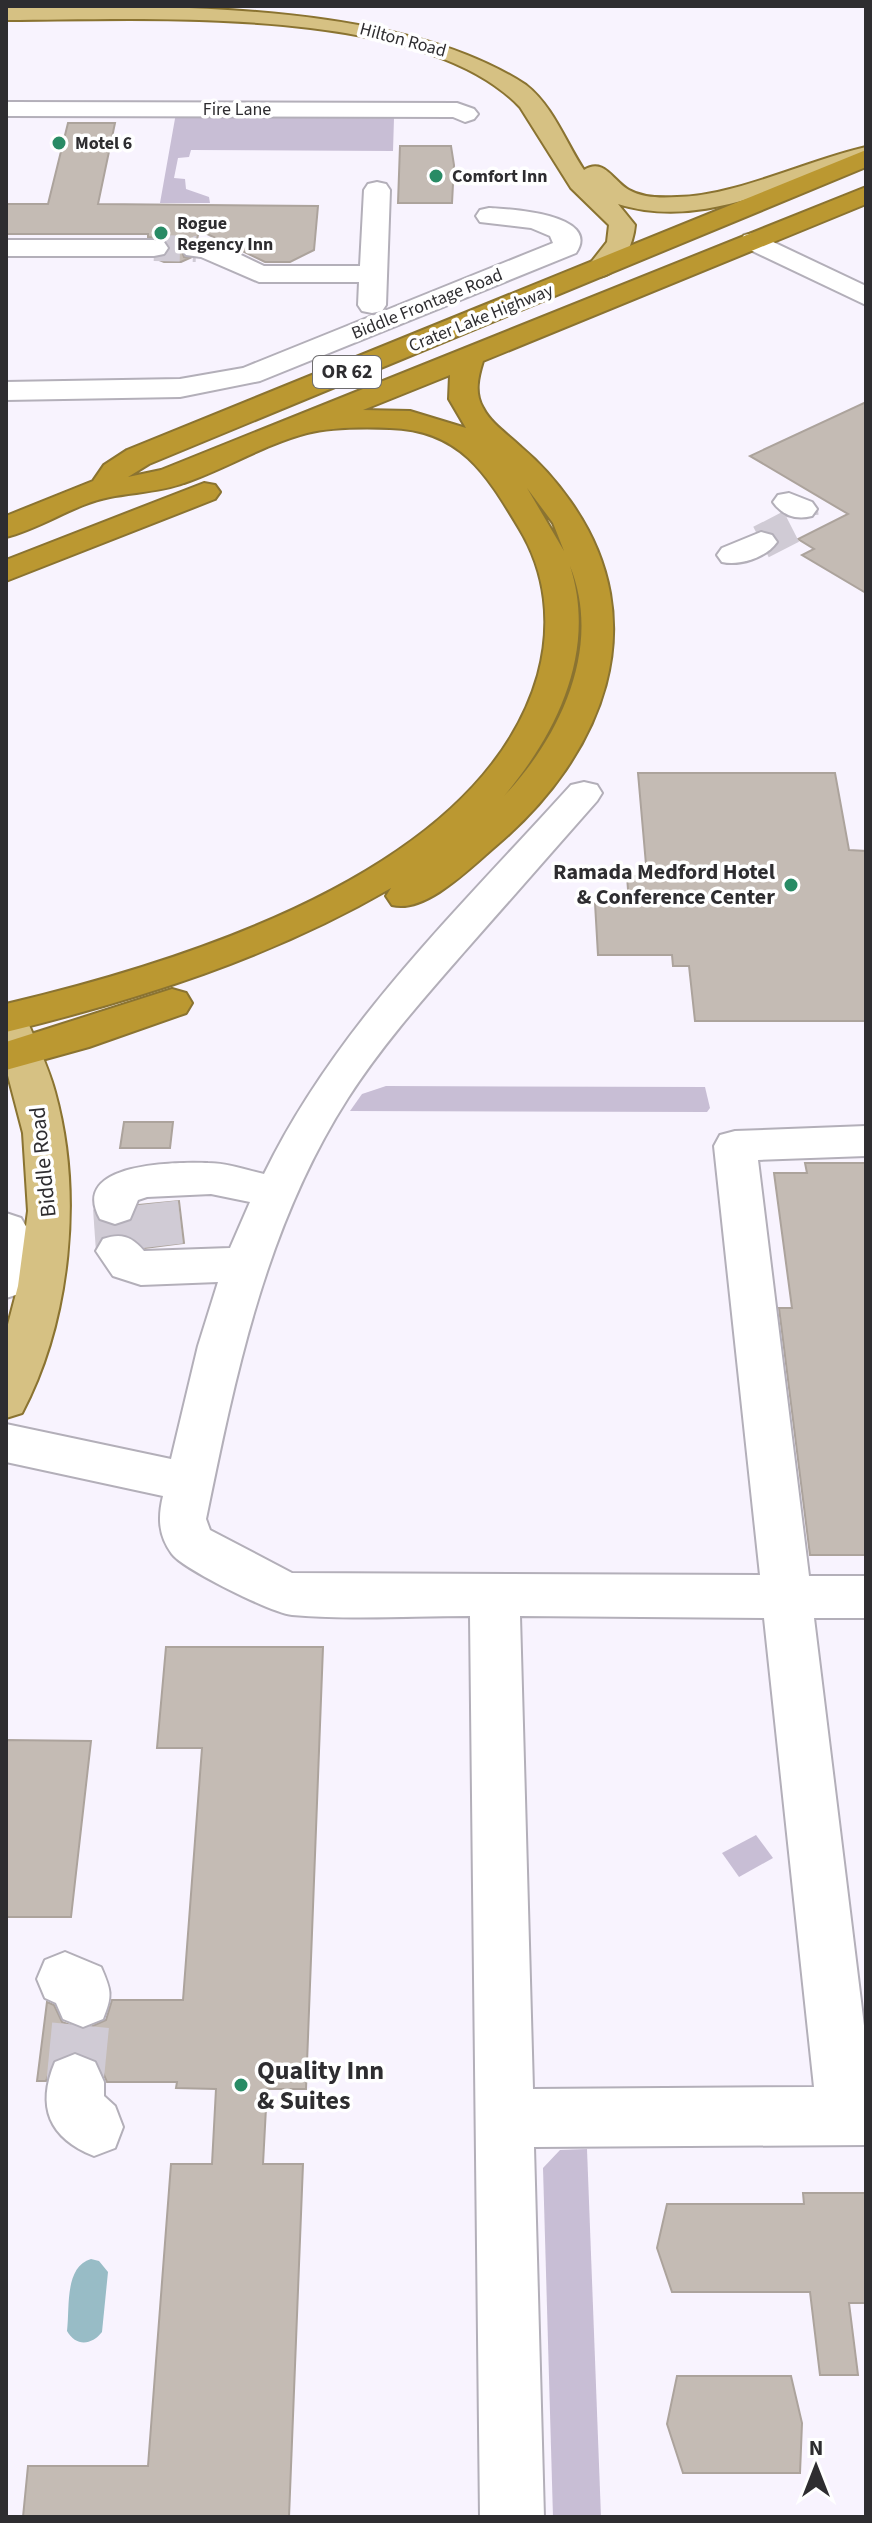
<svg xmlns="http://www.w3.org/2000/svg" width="872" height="2523" font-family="'Source Sans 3',sans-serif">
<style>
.green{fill:#c8bed5}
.water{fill:#98bcc6}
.building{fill:#c4bbb4;stroke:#aca39c;stroke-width:2}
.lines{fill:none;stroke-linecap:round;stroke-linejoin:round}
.minor-tunnel-far3{stroke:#d0cbd5;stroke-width:26;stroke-dasharray:26 13;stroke-linecap:butt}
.minor-tunnel-far2{stroke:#d0cbd5;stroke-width:34;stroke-dasharray:34 17;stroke-linecap:butt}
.minor-tunnel-far1{stroke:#d0cbd5;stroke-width:44;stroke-dasharray:44 22;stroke-linecap:butt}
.minor-tunnel{stroke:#d0cbd5;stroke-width:57;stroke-dasharray:57 29;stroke-linecap:butt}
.minor-casing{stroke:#b3afb9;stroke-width:4}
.major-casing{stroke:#8a7331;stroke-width:4}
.highway-casing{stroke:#8a7331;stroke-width:4}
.minor{fill:#fff;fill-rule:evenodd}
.major{fill:#d6c183;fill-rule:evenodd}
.highway{fill:#bb9831;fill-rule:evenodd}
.poi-dot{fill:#298b65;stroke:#fff;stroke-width:3}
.labels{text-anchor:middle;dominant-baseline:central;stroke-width:7;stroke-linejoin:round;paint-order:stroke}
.far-street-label{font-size:18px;fill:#2e2d30;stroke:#fff}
.far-poi-label{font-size:18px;font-weight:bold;fill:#2e2d30;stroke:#fff;text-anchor:start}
.shield{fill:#fff;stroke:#6d6c6e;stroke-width:2}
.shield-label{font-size:20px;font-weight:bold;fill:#2e2d30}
.poi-label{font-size:22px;font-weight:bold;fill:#2e2d30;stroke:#fff;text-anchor:end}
.street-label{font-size:22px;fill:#2e2d30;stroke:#fff}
.near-poi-label{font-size:26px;font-weight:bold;fill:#2e2d30;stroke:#fff;text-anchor:start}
</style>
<rect width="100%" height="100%" fill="#f8f3fe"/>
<g class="green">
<polygon points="176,113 454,116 394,118 393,151 191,150 189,157 178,158 174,178 185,179 186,189 209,197 210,203 160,203"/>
<polygon points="386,1086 705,1087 710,1108 707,1112 350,1111 362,1094"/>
<polygon points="756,1835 773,1858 739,1877 722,1853"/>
<polygon points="587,2149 601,2517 553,2517 543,2168 560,2150"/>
</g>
<path class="water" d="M91 2259 99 2261 108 2272 102 2332C92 2345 76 2347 67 2331 70 2308 64 2267 91 2259Z"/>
<g class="building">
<polygon points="68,123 115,123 98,204 318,206 314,250 290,262 265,262 199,230 197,240 186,240 180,247 184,257 190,258 181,262 164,262 157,259 166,256 170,246 165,239 148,237 148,234 6,234 6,204 48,204"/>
<polygon points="400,146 451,146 454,165 452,203 398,203"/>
<polygon points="866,402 866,593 802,555 814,549 798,539 848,514 750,456"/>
<polygon points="638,773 835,773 849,850 866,851 866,1021 695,1021 689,966 673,966 672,955 598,955 595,903 629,903 627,876 647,876"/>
<polygon points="124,1122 173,1122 170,1148 120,1148"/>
<polygon points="805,1163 866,1163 866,1555 810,1555 779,1308 792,1308 774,1173 807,1173"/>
<polygon points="179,1201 184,1243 145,1248 131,1236 111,1234 110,1226 131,1222 139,1205"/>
<polygon points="166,1647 323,1647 306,2089 267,2089 263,2164 303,2164 289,2517 23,2517 28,2466 148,2466 171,2164 212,2164 216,2089 176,2088 177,2082 107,2082 98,2061 76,2051 54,2059 46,2081 37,2081 47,2002 54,2005 62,2022 84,2030 106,2020 112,2000 183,2000 202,1748 157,1748"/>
<polygon points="6,1740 91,1741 71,1917 6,1917"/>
<polygon points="803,2193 866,2193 866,2303 849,2303 858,2375 820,2375 810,2292 672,2292 657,2248 667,2204 804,2204"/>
<polygon points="677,2376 791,2376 802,2423 800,2473 683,2473 667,2424"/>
</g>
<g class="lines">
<polyline class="minor-tunnel-far3" points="154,248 196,249"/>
<polyline class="minor-tunnel-far2" points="761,542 802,521 801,509"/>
<g class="minor-tunnel-far1">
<polyline points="156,1203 161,1246"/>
<polyline points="115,1208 118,1251"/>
</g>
<polyline class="minor-tunnel" points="75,2082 83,2000"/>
<defs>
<g id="minor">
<polygon points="6,102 457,103 474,109 478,114 474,119 465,122 453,117 6,116"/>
<polygon points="377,182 386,184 390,190 386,305 382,311 372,313 362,311 358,305 359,282 259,282 201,257 186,255 182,249 186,243 216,243 264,266 360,266 364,190 368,184"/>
<path d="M489 208C509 209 602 214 576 253L260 381 180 397 6 400V382L180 379 243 368 553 243 550 236 531 228 480 222 476 216 480 210Z"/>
<polygon points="754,233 866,286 866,305 744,247 740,241 744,235"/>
<polygon points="6,240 154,240 164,242 168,248 164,254 154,256 6,256"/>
<path d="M789 493 812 502 817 509 812 516C797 520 783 516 773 502L778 495Z"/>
<path d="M761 532 772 535 777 542C766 558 739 566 722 562L717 555 722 548Z"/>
<path d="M584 782 597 785 602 793 597 801C553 851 509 901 465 951 424 998 382 1045 348 1098 266 1226 236 1372 206 1519L210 1530 292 1573 760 1575 714 1146 720 1135 735 1131 866 1126V1156L758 1160 809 1576H866V1618H814L866 2042V2145L534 2147 544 2517H480L470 1616C412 1616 350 1620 292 1615 272 1613 183 1569 172 1554 158 1535 158 1517 163 1496L6 1462V1424L171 1459 198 1346 218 1282 141 1285 113 1276 96 1251 103 1239C121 1233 131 1236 144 1251L230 1248 250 1202 211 1194 147 1197 138 1200 130 1219 115 1224 100 1219C68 1162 177 1162 208 1163 227 1163 246 1170 264 1174 337 1024 461 907 571 785ZM520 1616 764 1618 814 2087 533 2089Z"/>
<polygon points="6,1213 21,1218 34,1240 28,1281 22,1293 6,1298"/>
<path d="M65 1952 101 1967C111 1990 113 1995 103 2019L83 2027 63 2019 56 2003 45 1998 37 1979 45 1960Z"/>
<path d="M75 2054 95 2062 104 2082V2096L115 2106 123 2127 115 2148 94 2156C49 2138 36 2107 55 2062Z"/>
</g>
<g id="major">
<path d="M6 6C160 6 397 0 526 85 553 106 566 143 584 170 604 157 613 181 629 190 643 198 661 198 677 197 733 197 808 160 866 147V163C782 181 705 231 618 204L635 225C633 248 616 283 589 276L585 270 607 242 609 225 571 188 520 107C421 3 142 20 6 20Z"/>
<path d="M6 1004 20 1008 26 1018C36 1042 48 1066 55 1092 83 1193 71 1320 22 1413L6 1418V1332L18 1286 28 1211 23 1133 6 1068Z"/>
</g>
<g id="highway">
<path d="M866 150V167L149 464 128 477 161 470 866 187V204L483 361C478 377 474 393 483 408 491 424 509 435 521 447 540 463 556 481 570 501 657 623 602 755 498 844 472 866 426 914 392 905L386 896 391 888C270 958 141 999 6 1032V1004C183 962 482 872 538 675 552 624 546 572 519 528 486 473 460 430 390 428 364 427 332 427 307 433 265 444 225 469 184 483 160 492 135 492 110 497 74 504 42 528 6 537V516L93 481 104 465 127 450ZM450 375 449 399 466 428 410 411 363 410ZM527 488 553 523 564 551ZM570 566C603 647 560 737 504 796 558 732 597 650 570 566Z"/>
<polygon points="204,483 215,485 220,492 215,499 6,581 6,560"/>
<polygon points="172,989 186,993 192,1003 186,1013 89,1047 6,1070 6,1042"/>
</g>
</defs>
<use href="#minor" class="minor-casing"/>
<use href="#major" class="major-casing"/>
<use href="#highway" class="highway-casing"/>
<use href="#minor" class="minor"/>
<use href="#major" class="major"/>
<use href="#highway" class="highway"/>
</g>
<g class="poi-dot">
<circle cx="59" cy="143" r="8"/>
<circle cx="436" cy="176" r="8"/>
<circle cx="161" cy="233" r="8"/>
<circle cx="791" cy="885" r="8"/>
<circle cx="241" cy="2085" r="8"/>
</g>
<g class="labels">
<g class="far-street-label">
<text transform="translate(403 40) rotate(15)">Hilton Road</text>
<text x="237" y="109">Fire Lane</text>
<text transform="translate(427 304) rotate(-22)">Biddle Frontage Road</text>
<text transform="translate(481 318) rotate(-22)">Crater Lake Highway</text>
</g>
<g class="far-poi-label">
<text x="75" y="143">Motel 6</text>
<text x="452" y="176">Comfort Inn</text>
<text x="177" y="223">Rogue<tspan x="177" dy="21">Regency Inn</tspan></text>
</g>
<rect class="shield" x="313" y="356" width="68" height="32" rx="6"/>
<g class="shield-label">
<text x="347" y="372">OR 62</text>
</g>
<g class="poi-label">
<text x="775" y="872">Ramada Medford Hotel<tspan x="775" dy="25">&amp; Conference Center</tspan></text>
</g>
<g class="street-label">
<text transform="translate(43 1162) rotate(-96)">Biddle Road</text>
</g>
<g class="near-poi-label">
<text x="257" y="2070">Quality Inn<tspan x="257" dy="30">&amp; Suites</tspan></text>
</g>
</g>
<rect width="872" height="2523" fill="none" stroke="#2e2d30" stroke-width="16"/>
<g transform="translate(816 2467)" stroke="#ffffff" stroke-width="6" paint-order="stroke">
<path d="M0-6L14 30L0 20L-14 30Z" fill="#2e2d30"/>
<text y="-12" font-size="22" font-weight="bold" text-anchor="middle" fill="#2e2d30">N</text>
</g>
</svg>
